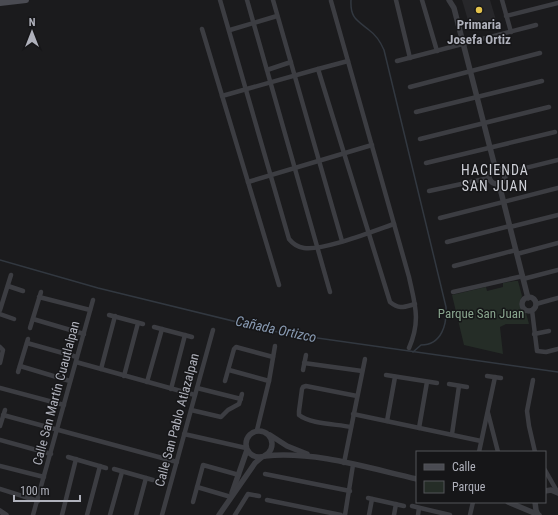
<svg xmlns="http://www.w3.org/2000/svg" width="558" height="515" font-family="'Roboto Condensed',sans-serif">
<style>
.built{fill:#27272a}
.green{fill:#252d27}
.lines{fill:none;stroke-linecap:round;stroke-linejoin:round}
.stream{stroke:#323840;stroke-width:1.5}
.minor{stroke:#3c3d42;stroke-width:4.5}
.tertiary{stroke:#3c3d42;stroke-width:5.5}
.secondary{stroke:#4a4b52;stroke-width:6}
.poi-dot{fill:#e4c34c;stroke:#161618;stroke-width:1.5}
.labels{text-anchor:middle;dominant-baseline:central;stroke-width:3;stroke-linejoin:round;paint-order:stroke}
.poi-label{font-size:13px;font-weight:bold;fill:#afb1bb;stroke:#161618}
.park-label{font-size:13px;fill:#88a48d;stroke:#161618}
.street-label{font-size:13px;fill:#afb1bb;stroke:#161618}
.neighbourhood-label{font-size:14px;letter-spacing:1px;fill:#cfd1d8;stroke:#161618}
.water-label{font-size:14px;font-style:italic;fill:#899bb3;stroke:#161618}
</style>
<rect width="100%" height="100%" fill="#1b1b1d"/>
<polygon class="built" points="462,0 490,0 496,20 470,27"/>
<polygon class="green" points="515,281 518,281 522,296 520,301 520,308 526,313 529,324 506,324 500,327 503,354 464,345 452,295 486,287 487,291 503,287 503,283"/>
<g class="lines">
<g class="stream">
<path d="M351 0C350 18 357 20 369 30 376 35 381 43 384 50L446 307C447 324 442 345 421 345L413 352"/>
<polyline points="0,260 98,288 282,333 558,372"/>
</g>
<g class="minor">
<path d="M220 0 289 239C293 244 297 247 304 248 324 251 373 231 394 224"/>
<polyline points="247,0 330,292"/>
<polyline points="273,0 342,241"/>
<polyline points="396,0 410,58"/>
<polyline points="422,0 437,51"/>
<polyline points="502,0 511,32"/>
<path d="M331 1 409 277C415 305 421 320 409 348"/>
<polyline points="506,16 558,3"/>
<polyline points="202,29 279,285"/>
<polyline points="230,30 277,16"/>
<path d="M348 61 318 69 390 302C400 310 404 307 415 304"/>
<polyline points="397,61 536,25"/>
<polyline points="267,70 291,62"/>
<polyline points="410,87 540,53"/>
<polyline points="222,96 318,69"/>
<polyline points="416,112 542,81"/>
<polyline points="420,139 549,107"/>
<polyline points="426,163 555,132"/>
<polyline points="505,173 558,160"/>
<polyline points="248,182 372,145"/>
<polyline points="429,191 489,178"/>
<polyline points="440,218 558,188"/>
<polyline points="510,227 558,215"/>
<polyline points="447,242 510,226"/>
<polyline points="517,254 558,243"/>
<polyline points="454,266 516,250"/>
<polyline points="523,279 558,270"/>
<polyline points="8,286 23,291"/>
<polyline points="453,292 523,276"/>
<polyline points="39,297 90,310"/>
<polyline points="536,304 558,298"/>
<polyline points="0,310 11,275"/>
<polyline points="532,310 537,351 546,352 558,349"/>
<polyline points="0,314 14,319"/>
<polyline points="109,315 143,324"/>
<polyline points="33,319 84,334"/>
<polyline points="154,327 192,337"/>
<polyline points="30,328 41,292"/>
<polyline points="534,334 549,331"/>
<polyline points="27,343 77,357"/>
<polyline points="0,347 3,350 0,363"/>
<polyline points="76,362 195,395"/>
<polyline points="304,363 362,371"/>
<polyline points="20,366 70,381"/>
<polyline points="101,369 115,316"/>
<polyline points="229,370 269,381"/>
<polyline points="303,370 306,355"/>
<polyline points="18,372 28,339"/>
<polyline points="386,375 437,383"/>
<polyline points="124,376 138,323"/>
<polyline points="487,376 501,378"/>
<polyline points="533,380 527,411 529,426 535,452"/>
<polyline points="225,381 234,349 236,347 273,357"/>
<polyline points="147,382 162,329"/>
<polyline points="449,384 467,387"/>
<polyline points="0,388 64,405"/>
<polyline points="197,388 241,399"/>
<polyline points="171,389 185,335"/>
<polyline points="191,410 221,417 228,410 239,404 242,394"/>
<polyline points="488,413 498,452"/>
<polyline points="353,414 481,441"/>
<polyline points="3,415 177,462"/>
<polyline points="387,421 395,377"/>
<polyline points="0,426 5,410"/>
<path d="M351 427C336 424 310 424 299 415V411L302 389 303 387 306 386 357 396"/>
<polyline points="419,428 427,382"/>
<polyline points="257,430 269,381 275,346"/>
<polyline points="184,434 246,448"/>
<polyline points="452,434 459,386"/>
<polyline points="0,440 51,454"/>
<polyline points="479,452 495,377"/>
<polyline points="68,457 106,468"/>
<polyline points="344,463 365,359"/>
<polyline points="0,466 44,477"/>
<polyline points="114,469 153,480"/>
<polyline points="545,470 558,493"/>
<polyline points="265,474 350,491"/>
<polyline points="197,487 231,497"/>
<polyline points="0,489 38,501"/>
<polyline points="368,498 404,506"/>
<polyline points="267,500 341,515"/>
<polyline points="193,502 203,465 239,475"/>
<polyline points="412,506 450,515"/>
<polyline points="33,515 93,300"/>
<polyline points="62,515 76,459"/>
<polyline points="87,515 100,466"/>
<polyline points="110,515 122,472"/>
<polyline points="136,515 146,478"/>
<polyline points="162,515 213,330"/>
<polyline points="235,515 248,494 259,496"/>
<polyline points="345,515 353,465"/>
<polyline points="369,515 372,499"/>
<polyline points="394,515 396,504"/>
<polyline points="418,515 419,508"/>
<polyline points="470,515 473,502"/>
</g>
<g class="tertiary">
<polyline points="449,0 454,8 495,167"/>
<circle cx="497" cy="176" r="8"/>
<polyline points="499,184 528,298"/>
<circle cx="529" cy="304" r="7"/>
<circle cx="259" cy="444" r="13"/>
<polyline points="270,435 287,446 307,454"/>
<path d="M265 456C316 451 368 468 417 479"/>
<polyline points="545,491 551,490 558,493"/>
<polyline points="232,493 247,450"/>
<polyline points="508,502 539,515"/>
<polyline points="535,502 536,510 538,515"/>
<polyline points="0,511 6,515"/>
<polyline points="219,515 255,463 262,457"/>
</g>
<polyline class="secondary" points="0,3 26,0"/>
</g>
<circle class="poi-dot" cx="479" cy="10" r="4"/>
<g class="labels">
<g class="poi-label">
<text x="479" y="24">Primaria<tspan x="479" dy="15">Josefa Ortiz</tspan></text>
</g>
<g class="park-label">
<text x="481" y="313">Parque San Juan</text>
</g>
<g class="street-label">
<text transform="translate(56 393) rotate(-75)">Calle San Martín Cuautlalpan</text>
<text transform="translate(177 420) rotate(-75)">Calle San Pablo Atlazalpan</text>
</g>
<g class="neighbourhood-label">
<text x="495" y="170">HACIENDA<tspan x="495" dy="16">SAN JUAN</tspan></text>
</g>
<g class="water-label">
<text transform="translate(276 329) rotate(12)">Cañada Ortizco</text>
</g>
</g>
<rect x="416" y="451" width="130" height="52" fill="#161618" stroke="#535459"/>
<rect x="424" y="464" width="20" height="6" fill="#4a4b52" stroke="#535459"/>
<text x="452" y="471" font-size="12" fill="#afb1bb">Calle</text>
<rect x="424" y="481" width="20" height="12" fill="#252d27" stroke="#535459"/>
<text x="452" y="491" font-size="12" fill="#afb1bb">Parque</text>
<g transform="translate(32 32)" stroke="#161618" stroke-width="3" paint-order="stroke">
<path d="M0-3L7 15L0 10L-7 15Z" fill="#afb1bb"/>
<text y="-6" font-size="11" font-weight="bold" text-anchor="middle" fill="#afb1bb">N</text>
</g>
<path d="M14 495v6h66v-6" fill="none" stroke="#afb1bb" stroke-width="2"/>
<text x="20" y="495" font-size="12" fill="#afb1bb" stroke="#161618" stroke-width="3" paint-order="stroke">100 m</text>
</svg>
